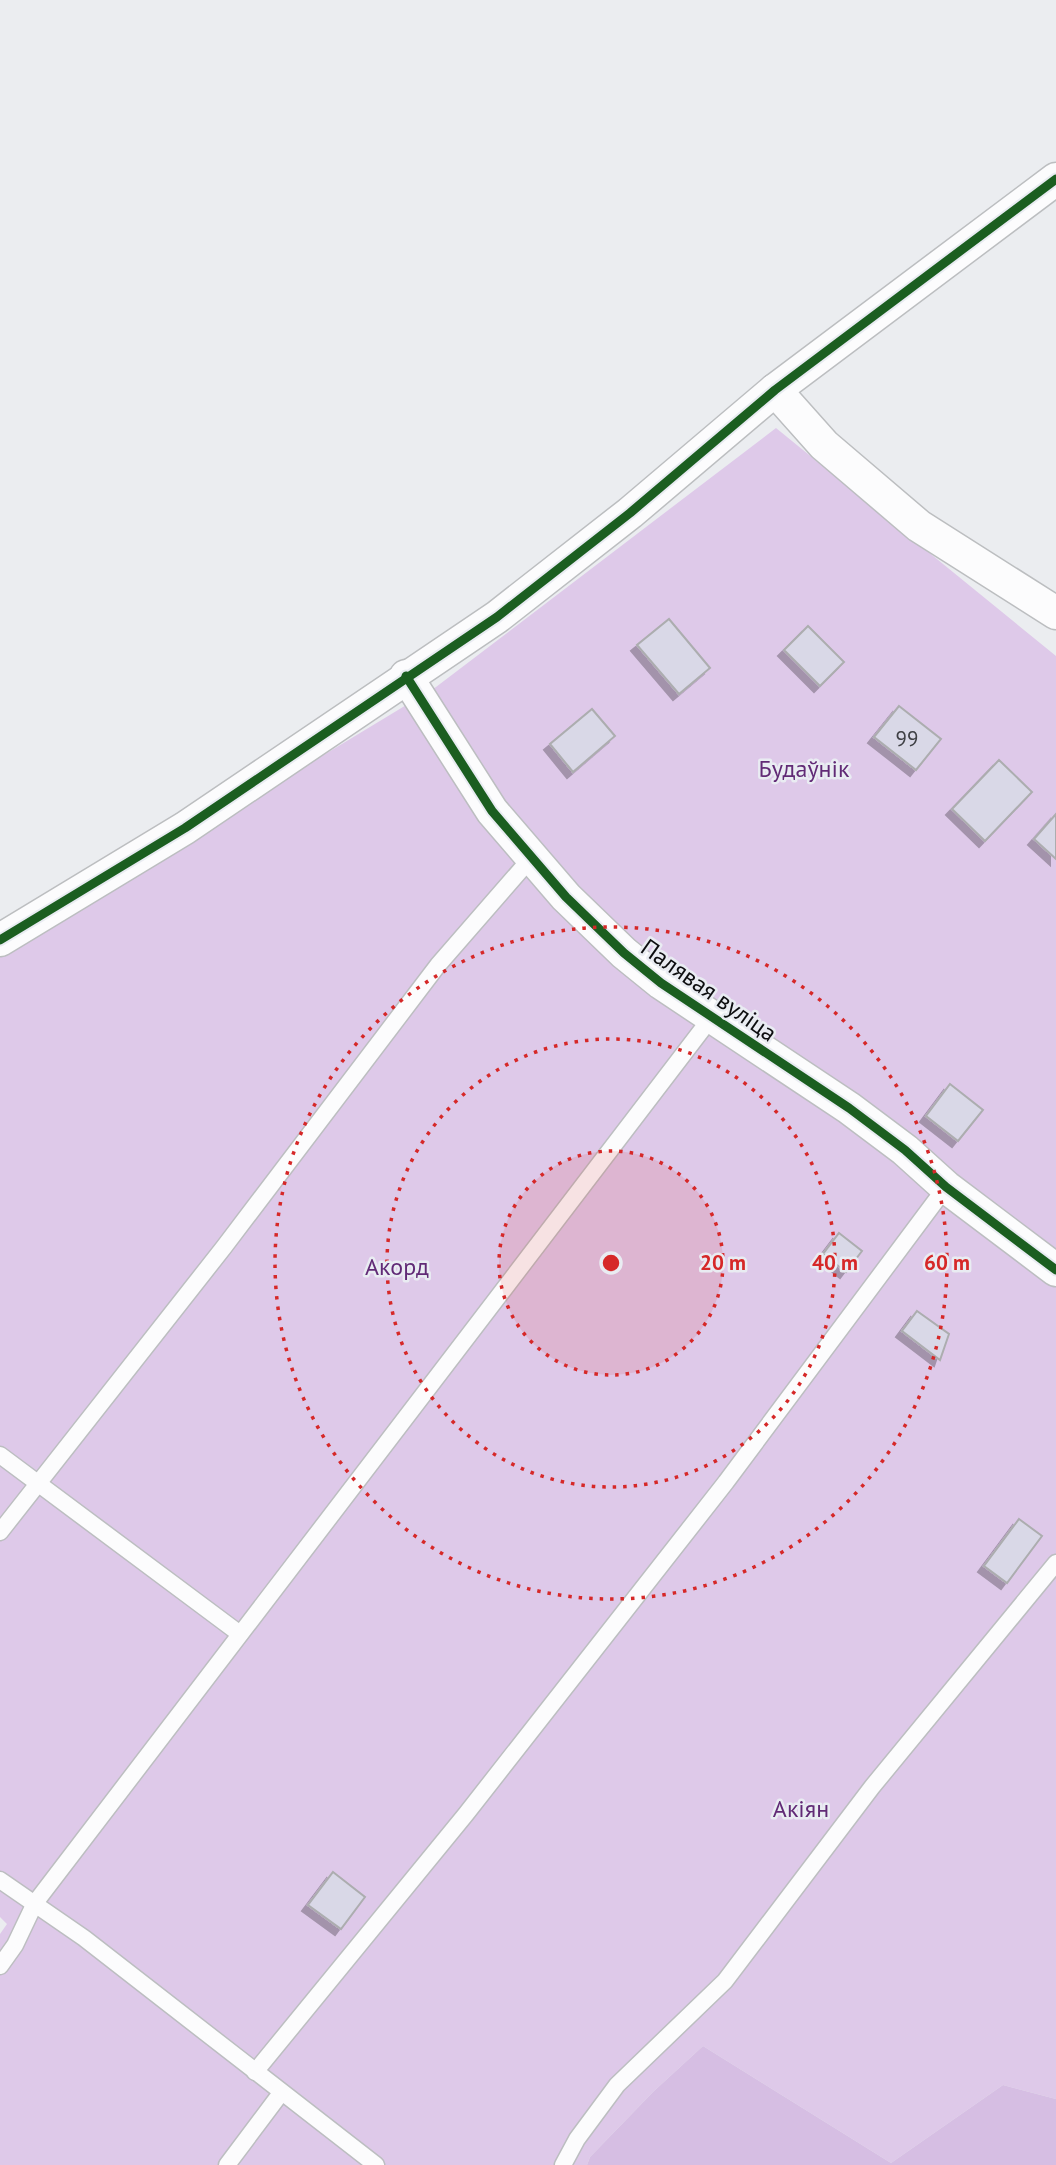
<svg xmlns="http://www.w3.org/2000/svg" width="1056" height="2165" font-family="'PT Sans',sans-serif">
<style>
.green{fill:#dec9e9}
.forest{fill:#d6bee3}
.building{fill:#d9d8e7;stroke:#acadaf;stroke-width:2;filter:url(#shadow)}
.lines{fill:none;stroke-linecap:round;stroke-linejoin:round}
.service-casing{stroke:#bcbec0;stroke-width:19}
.minor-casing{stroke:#bcbec0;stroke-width:35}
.service{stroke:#fcfcfd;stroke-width:16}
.minor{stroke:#fcfcfd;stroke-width:32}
.cycleway-casing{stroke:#e9ecf2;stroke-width:13}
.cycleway{stroke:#1b5e20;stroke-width:9}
.ring{fill:none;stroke:#d62828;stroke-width:3.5;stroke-dasharray:3.5 7}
.labels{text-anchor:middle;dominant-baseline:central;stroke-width:5;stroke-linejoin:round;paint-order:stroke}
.number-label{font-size:21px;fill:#3f4045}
.park-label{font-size:24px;fill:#612a76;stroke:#e9ecf2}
.street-label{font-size:24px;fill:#0c0d0f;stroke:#e9ecf2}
.centre{fill:#d62828;stroke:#e9ecf2;stroke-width:3.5}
.ring-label{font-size:21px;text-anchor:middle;font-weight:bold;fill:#d62828;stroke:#e9ecf2;stroke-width:5;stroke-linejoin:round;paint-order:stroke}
</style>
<defs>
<filter id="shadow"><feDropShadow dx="-6" dy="6" stdDeviation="0" flood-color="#0004"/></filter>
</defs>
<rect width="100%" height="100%" fill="#ebedf0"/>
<polygon class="green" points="776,428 1056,656 1056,2099 1003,2085 891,2163 703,2046 654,2091 590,2157 587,2165 0,2165 0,1934 7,1924 0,1917 0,951 436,687"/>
<polygon class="forest" points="703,2046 891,2163 1003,2085 1056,2099 1056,2165 587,2165 590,2157 654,2091"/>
<g class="building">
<polygon points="669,619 710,668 679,694 637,645"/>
<polygon points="808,626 844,662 820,686 784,650"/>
<polygon points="899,706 941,739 916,770 874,737"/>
<polygon points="592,709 615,736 573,772 550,744"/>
<polygon points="999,760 1032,792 985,841 952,809"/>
<polygon points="1056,814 1056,859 1034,839"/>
<polygon points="950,1084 983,1110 958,1141 926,1116"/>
<polygon points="839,1233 862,1251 846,1272 823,1254"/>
<polygon points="917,1311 949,1334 940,1360 902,1331"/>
<polygon points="1019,1519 1042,1536 1007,1583 984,1566"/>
<polygon points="333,1872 365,1897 341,1929 308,1905"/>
</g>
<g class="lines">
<defs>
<g id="service">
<polyline points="0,1455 240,1634"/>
<polyline points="0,1532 224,1247 438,965 532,857"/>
<polyline points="0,1880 84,1938 376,2165"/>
<polyline points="0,1966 15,1945 35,1903 711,1018"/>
<polyline points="255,2072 466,1814 726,1482 946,1187"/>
<polyline points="227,2165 281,2093"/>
<polyline points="563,2165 577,2139 617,2085 725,1981 872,1787 1056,1563"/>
</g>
<g id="minor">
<polyline points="775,390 824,445 919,526 1056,613"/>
<polyline points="406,676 492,811 566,897 624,953 661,983 849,1108 905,1150 946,1187 1056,1270"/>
<polyline points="0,940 185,828 497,617 630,513 775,390 1056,179"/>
</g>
</defs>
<use href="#service" class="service-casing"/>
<use href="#minor" class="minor-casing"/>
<use href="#service" class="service"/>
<use href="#minor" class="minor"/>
<defs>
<g id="cycleway">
<polyline points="406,676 492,811 566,897 624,953 661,983 849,1108 905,1150 946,1187 1056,1270"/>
<polyline points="0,940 185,828 497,617 630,513 775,390 1056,179"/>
</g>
</defs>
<use href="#cycleway" class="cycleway-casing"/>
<use href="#cycleway" class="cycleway"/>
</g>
<circle cx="611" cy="1263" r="112" fill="#d62828" fill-opacity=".12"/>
<g class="ring">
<circle cx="611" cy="1263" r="112"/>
<circle cx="611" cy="1263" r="224"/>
<circle cx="611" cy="1263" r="336"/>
</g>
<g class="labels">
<g class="number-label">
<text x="907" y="738">99</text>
</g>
<g class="park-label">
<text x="804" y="768">Будаўнік</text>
<text x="397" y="1266">Акорд</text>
<text x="801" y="1808">Акіян</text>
</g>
<g class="street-label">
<text transform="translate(709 990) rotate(35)">Палявая вуліца</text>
</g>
</g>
<circle cx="611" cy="1263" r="10" class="centre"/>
<g class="ring-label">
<text x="723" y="1270">20 m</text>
<text x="835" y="1270">40 m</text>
<text x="947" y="1270">60 m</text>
</g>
</svg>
